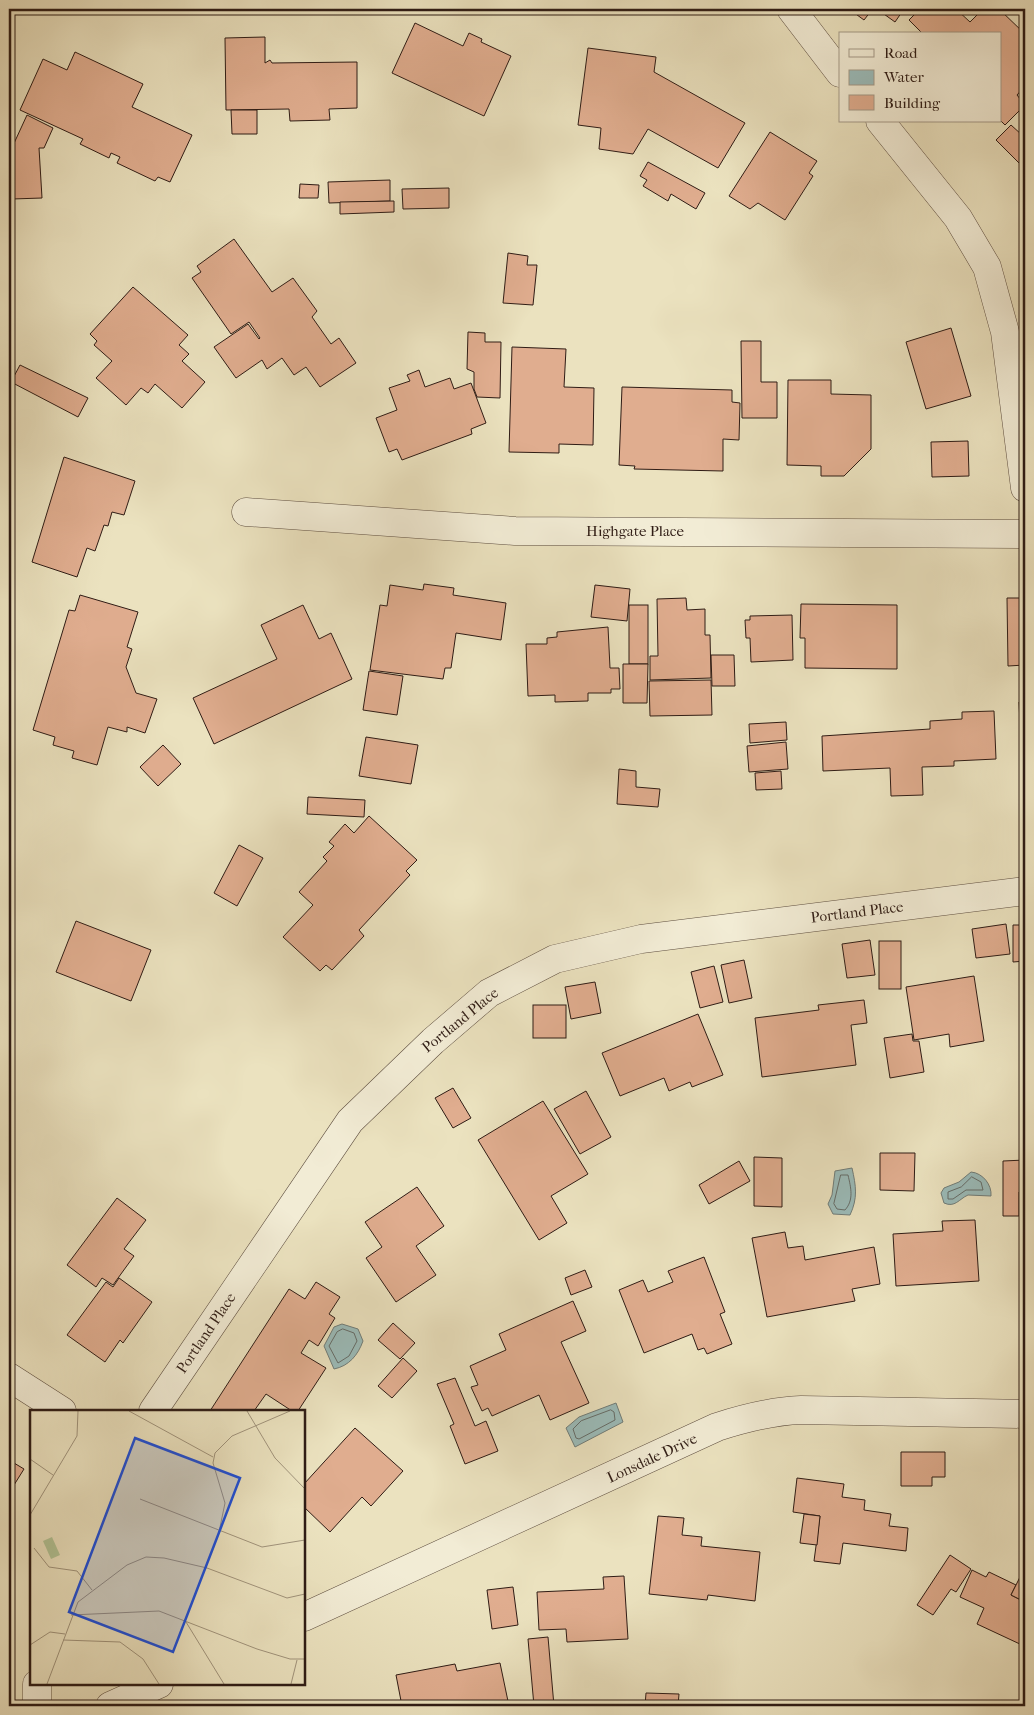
<svg xmlns="http://www.w3.org/2000/svg" width="1034" height="1715" font-family="'IM FELL French Canon',serif">
<style>
.water{fill:#9bbcba;stroke:#707c78}
.lines{fill:none;stroke-linecap:round;stroke-linejoin:round}
.shore{stroke:#656c68;stroke-width:1}
.building{fill:#e0ad8f;stroke:#2f1c15}
.minor-casing{stroke:#5e4e40;stroke-width:29}
.minor{stroke:#f2ecd5;stroke-width:28}
.labels{text-anchor:middle;dominant-baseline:central;stroke-width:4.5;stroke-linejoin:round;paint-order:stroke}
.street-label{font-size:15px;fill:#2f1c15;stroke:#f2ecd5}
.inset-road{fill:none;stroke:#a0937b;stroke-width:1}
.view{fill:#1d4ed8;fill-opacity:0.15;stroke:#1d4ed8;stroke-width:2.5}
.inset-edge{fill:none;stroke:#2f1c15;stroke-width:2.5}
</style>
<rect width="100%" height="100%" fill="#ebe2bf"/>
<filter id="stains"><feTurbulence type="fractalNoise" baseFrequency=".004" numOctaves="4"/><feColorMatrix values="0 0 0 0 .2 0 0 0 0 .09 0 0 0 0 .02 0 0 0 .5 -.17"/></filter>
<radialGradient id="worn" r=".72"><stop offset=".6" stop-color="#630" stop-opacity="0"/><stop offset="1" stop-color="#630" stop-opacity=".3"/></radialGradient>
<g class="water">
<path d="M852 1168C856 1186 858 1198 850 1215L833 1214 828 1204 832 1195 835 1171Z"/>
<path d="M971 1172C983 1173 992 1185 991 1196L968 1195C959 1199 955 1208 944 1203L941 1193 944 1188 959 1182Z"/>
<path d="M342 1324 358 1329 363 1341C358 1355 349 1366 334 1369L324 1346 334 1327Z"/>
<polygon points="616,1403 623,1422 575,1447 566,1428 579,1417"/>
</g>
<g class="lines">
<g class="shore">
<path d="M841 1175H848C851 1188 854 1200 845 1210L837 1209 834 1204Z"/>
<polygon points="972,1177 981,1182 983,1190 966,1190 953,1199 948,1199 948,1192 961,1187"/>
<polygon points="343,1329 354,1333 357,1341 349,1356 338,1363 329,1346 337,1332"/>
<polygon points="611,1410 614,1412 615,1420 579,1439 576,1438 573,1429 581,1421"/>
</g>
</g>
<g class="building">
<polygon points="849,9 876,9 873,13 871,11 864,20"/>
<polygon points="877,9 904,9 895,22"/>
<polygon points="920,9 956,9 970,22 983,9 999,9 1025,34 1025,86 1017,95 1025,105 1005,125 1000,120 1000,34 923,34 909,20"/>
<polygon points="415,23 463,46 469,33 482,39 481,42 511,56 484,116 392,73"/>
<polygon points="265,37 265,63 270,60 272,63 357,62 357,108 329,109 330,120 290,121 289,109 226,110 225,38"/>
<polygon points="588,48 656,57 654,72 745,123 718,168 648,129 633,154 599,149 601,128 578,125"/>
<polygon points="75,52 143,84 132,107 192,135 170,182 158,177 155,181 117,163 120,157 111,153 109,158 80,144 83,139 20,110 43,59 67,70"/>
<polygon points="231,110 257,110 257,134 232,134"/>
<polygon points="27,115 53,128 44,148 39,148 42,198 12,199 10,152"/>
<polygon points="1011,125 1022,135 1025,131 1025,162 1022,166 996,140"/>
<polygon points="770,132 817,161 809,173 813,176 785,220 758,203 750,209 729,196"/>
<polygon points="648,162 705,193 696,209 671,194 668,201 643,186 647,180 640,176"/>
<polygon points="390,180 390,201 329,203 328,182"/>
<polygon points="300,184 319,185 318,198 299,198"/>
<polygon points="449,188 449,208 403,209 402,189"/>
<polygon points="394,201 394,212 340,214 340,202"/>
<polygon points="234,239 272,292 293,278 317,311 312,317 331,344 339,338 356,363 320,387 306,367 294,375 282,358 267,369 262,360 236,378 214,347 248,324 259,339 260,338 249,322 231,334 192,278 201,272 197,266"/>
<polygon points="508,253 528,256 527,265 537,265 533,305 503,303"/>
<polygon points="133,287 188,335 179,345 189,354 182,361 205,382 182,408 155,384 148,393 141,388 126,405 96,378 112,361 94,345 97,341 90,334"/>
<polygon points="951,328 971,396 926,409 906,342"/>
<polygon points="468,332 485,333 485,342 501,342 500,398 477,397 474,389 474,372 467,369"/>
<polygon points="741,341 761,341 761,382 777,382 777,418 742,418"/>
<polygon points="512,347 566,349 564,387 594,388 593,445 559,444 559,453 509,452"/>
<polygon points="20,365 88,398 78,417 11,382"/>
<polygon points="419,370 425,387 450,378 454,389 471,383 486,423 471,429 472,434 402,460 397,449 389,452 376,418 397,410 389,388 410,381 407,375"/>
<polygon points="788,380 831,380 831,394 871,395 871,449 844,476 821,476 821,466 787,465"/>
<polygon points="622,387 732,390 732,402 740,403 739,440 723,439 723,471 634,469 635,466 619,465"/>
<polygon points="968,441 969,476 932,477 931,442"/>
<polygon points="64,457 135,481 124,515 112,512 108,526 104,525 95,551 87,548 77,577 32,562"/>
<polygon points="424,584 454,588 453,595 506,603 501,640 456,633 451,668 445,668 443,679 370,670 380,605 387,606 390,585 423,590"/>
<polygon points="595,585 630,589 627,621 591,617"/>
<polygon points="80,595 138,612 127,647 132,649 126,667 136,693 157,699 145,733 127,727 127,732 108,727 97,765 72,758 74,751 53,745 55,737 33,730 69,610 75,611"/>
<polygon points="686,598 687,610 705,609 705,635 710,635 711,678 650,680 650,656 658,656 657,599"/>
<polygon points="1007,598 1025,598 1025,665 1008,666"/>
<polygon points="801,604 897,605 897,669 805,668 805,638 800,638"/>
<polygon points="303,605 319,639 331,633 352,679 214,744 193,698 277,659 261,625"/>
<rect x="629" y="605" width="19" height="59"/>
<polygon points="792,615 793,660 751,662 750,638 746,638 745,620 750,620 750,616"/>
<polygon points="608,627 610,668 619,668 620,689 611,689 611,693 588,693 588,701 555,702 555,695 528,696 526,644 547,644 547,638 557,637 557,632"/>
<polygon points="711,655 734,655 735,686 712,686"/>
<polygon points="623,664 648,664 647,703 623,703"/>
<polygon points="369,671 403,676 397,715 363,710"/>
<polygon points="711,680 712,715 650,716 649,681"/>
<polygon points="1019,702 1025,702 1025,745 1021,746"/>
<polygon points="994,711 996,759 954,761 954,766 922,767 923,795 891,796 890,768 823,771 822,736 930,729 930,721 962,719 962,712"/>
<polygon points="786,722 787,740 750,743 749,724"/>
<polygon points="366,737 418,745 411,784 359,776"/>
<polygon points="786,742 788,769 749,772 747,746"/>
<polygon points="163,745 181,764 158,786 140,767"/>
<polygon points="619,769 636,771 636,787 660,789 658,807 617,804"/>
<polygon points="781,771 782,789 756,790 755,773"/>
<polygon points="308,797 365,800 364,817 307,814"/>
<polygon points="369,816 417,860 406,871 410,875 359,930 364,936 332,970 326,965 320,971 283,937 313,905 299,892 327,861 323,857 334,846 329,842 345,824 354,833"/>
<polygon points="239,845 263,858 237,906 214,893"/>
<polygon points="76,921 151,950 131,1001 56,972"/>
<polygon points="1006,924 1010,954 976,958 972,929"/>
<polygon points="1013,925 1025,925 1025,961 1013,962"/>
<polygon points="870,940 875,975 847,978 842,944"/>
<rect x="879" y="941" width="22" height="48"/>
<polygon points="744,960 752,998 729,1003 721,965"/>
<polygon points="714,966 723,1002 700,1008 691,972"/>
<polygon points="974,976 984,1041 950,1047 949,1034 914,1040 906,987"/>
<polygon points="595,982 601,1013 571,1019 565,987"/>
<polygon points="864,1000 867,1023 851,1025 856,1065 762,1077 755,1018 819,1010 818,1005"/>
<rect x="533" y="1005" width="33" height="33"/>
<polygon points="698,1014 723,1075 692,1087 690,1082 669,1091 664,1078 620,1096 602,1053"/>
<polygon points="912,1034 913,1041 919,1041 924,1072 890,1078 884,1038"/>
<polygon points="453,1088 471,1118 453,1128 435,1098"/>
<polygon points="586,1091 611,1137 580,1154 554,1109"/>
<polygon points="543,1101 588,1174 551,1196 567,1223 539,1240 478,1140"/>
<polygon points="880,1153 915,1153 914,1191 880,1190"/>
<polygon points="754,1157 782,1158 782,1207 754,1206"/>
<polygon points="1025,1160 1025,1192 1019,1192 1019,1216 1003,1216 1003,1161"/>
<polygon points="739,1161 750,1181 709,1204 699,1185"/>
<polygon points="417,1187 444,1226 416,1246 436,1275 396,1302 366,1258 382,1247 365,1222"/>
<polygon points="117,1198 146,1220 124,1249 134,1256 113,1285 102,1278 96,1287 67,1265"/>
<polygon points="975,1220 979,1281 896,1286 893,1234 943,1231 942,1221"/>
<polygon points="1025,1228 1025,1255 1020,1229"/>
<polygon points="785,1232 788,1248 803,1246 805,1260 874,1247 880,1284 852,1289 855,1301 767,1317 752,1238"/>
<polygon points="704,1257 725,1312 720,1314 732,1344 707,1354 704,1348 698,1350 692,1334 644,1353 619,1290 643,1280 648,1292 673,1282 668,1271"/>
<polygon points="585,1270 592,1287 571,1295 565,1278"/>
<polygon points="119,1278 152,1302 123,1343 120,1340 105,1362 67,1335 106,1282 113,1287"/>
<polygon points="316,1282 340,1297 329,1314 335,1318 318,1346 309,1340 301,1353 326,1368 298,1411 292,1411 266,1394 254,1411 210,1411 289,1289 305,1299"/>
<polygon points="573,1301 586,1331 561,1342 589,1403 550,1420 539,1395 492,1416 488,1408 482,1411 471,1387 478,1385 470,1366 506,1350 499,1334"/>
<polygon points="393,1323 415,1343 400,1359 378,1340"/>
<polygon points="403,1358 417,1371 392,1398 378,1386"/>
<polygon points="455,1378 475,1426 486,1421 498,1451 465,1464 450,1426 454,1424 437,1384"/>
<polygon points="355,1428 403,1471 371,1506 362,1497 330,1532 304,1507 304,1484"/>
<polygon points="901,1452 945,1452 945,1477 932,1477 932,1486 901,1486"/>
<polygon points="9,1460 24,1469 9,1493"/>
<polygon points="797,1478 844,1484 842,1497 865,1500 864,1510 891,1514 889,1526 908,1528 906,1551 843,1543 840,1564 814,1561 820,1516 793,1512"/>
<polygon points="804,1514 820,1516 817,1545 800,1543"/>
<polygon points="658,1516 684,1518 682,1535 702,1537 701,1546 760,1552 755,1601 708,1595 707,1600 649,1594"/>
<polygon points="950,1555 971,1569 956,1592 951,1589 933,1615 917,1605"/>
<polygon points="972,1570 986,1577 989,1572 1016,1585 1011,1595 1025,1602 1025,1638 1022,1645 977,1624 984,1608 960,1597"/>
<polygon points="1021,1575 1025,1577 1025,1602 1011,1595"/>
<polygon points="624,1576 628,1639 567,1642 566,1629 539,1630 537,1592 604,1589 603,1577"/>
<polygon points="513,1587 518,1625 492,1629 487,1590"/>
<polygon points="548,1637 554,1706 534,1706 528,1639"/>
<polygon points="500,1663 509,1706 402,1706 396,1675 455,1664 457,1671"/>
<polygon points="646,1693 679,1694 678,1706 645,1706"/>
</g>
<g class="lines">
<defs>
<g id="minor">
<polyline points="791,9 840,73"/>
<polyline points="880,121 958,218 987,267 1005,332 1025,488"/>
<polyline points="246,512 515,531 1025,534"/>
<polyline points="9,1377 62,1411"/>
<polyline points="153,1411 350,1121 433,1041 489,993 555,959 641,939 1025,891"/>
<path d="M304 1617 717 1427C745 1418 772 1411 801 1410L1025 1414"/>
<polyline points="37,1706 37,1684"/>
<polyline points="110,1706 159,1684"/>
</g>
</defs>
<use href="#minor" class="minor-casing"/>
<use href="#minor" class="minor"/>
</g>
<g class="labels">
<g class="street-label">
<text x="635" y="531">Highgate Place</text>
<text transform="translate(857 912) rotate(-7)">Portland Place</text>
<text transform="translate(460 1020) rotate(-39)">Portland Place</text>
<text transform="translate(206 1333) rotate(-56)">Portland Place</text>
<text transform="translate(652 1458) rotate(-25)">Lonsdale Drive</text>
</g>
</g>
<g transform="translate(30 1410)">
<rect width="275" height="275" fill="#ebe2bf"/>
<path d="M22 127 30 145 21 149 13 131Z" fill="#b2c496"/>
<path class="inset-road" d="M99 1 183 47M217 1 245 48 275 79M0 49 23 65M110 89 232 137 275 130M0 105 47 26 48 1M189 122 195 93 183 53 185 43 202 26 260 1M4 138 19 157 47 161 62 180M41 205 129 201 227 239 260 249H275M156 212 194 274M33 230 90 232 113 249 129 274M0 235 20 222 35 224M17 274 48 192 97 155 116 147 134 148 177 158 257 188 275 184M261 274 267 250"/>
<path class="view" d="M105 28 210 68 143 242 39 202Z"/>
<rect width="275" height="275" class="inset-edge"/>
</g>
<rect width="1034" height="1715" fill="none" stroke="#ebe2bf" stroke-width="30"/>
<rect x="10" y="10" width="1014" height="1695" fill="none" stroke="#2f1c15" stroke-width="2.5"/>
<rect x="15" y="15" width="1004" height="1685" fill="none" stroke="#2f1c15"/>
<rect x="839" y="32" width="162" height="90" fill="#f2ecd5" stroke="#a49988"/>
<rect x="849" y="49" width="25" height="8" fill="#f2ecd5" stroke="#a49988"/>
<text x="884" y="58" font-size="15" fill="#2f1c15">Road</text>
<rect x="849" y="70" width="25" height="15" fill="#9bbcba" stroke="#a49988"/>
<text x="884" y="82" font-size="15" fill="#2f1c15">Water</text>
<rect x="849" y="95" width="25" height="15" fill="#e0ad8f" stroke="#a49988"/>
<text x="884" y="108" font-size="15" fill="#2f1c15">Building</text>
<rect width="100%" height="100%" filter="url(#stains)"/>
<rect width="100%" height="100%" fill="url(#worn)"/>
</svg>
